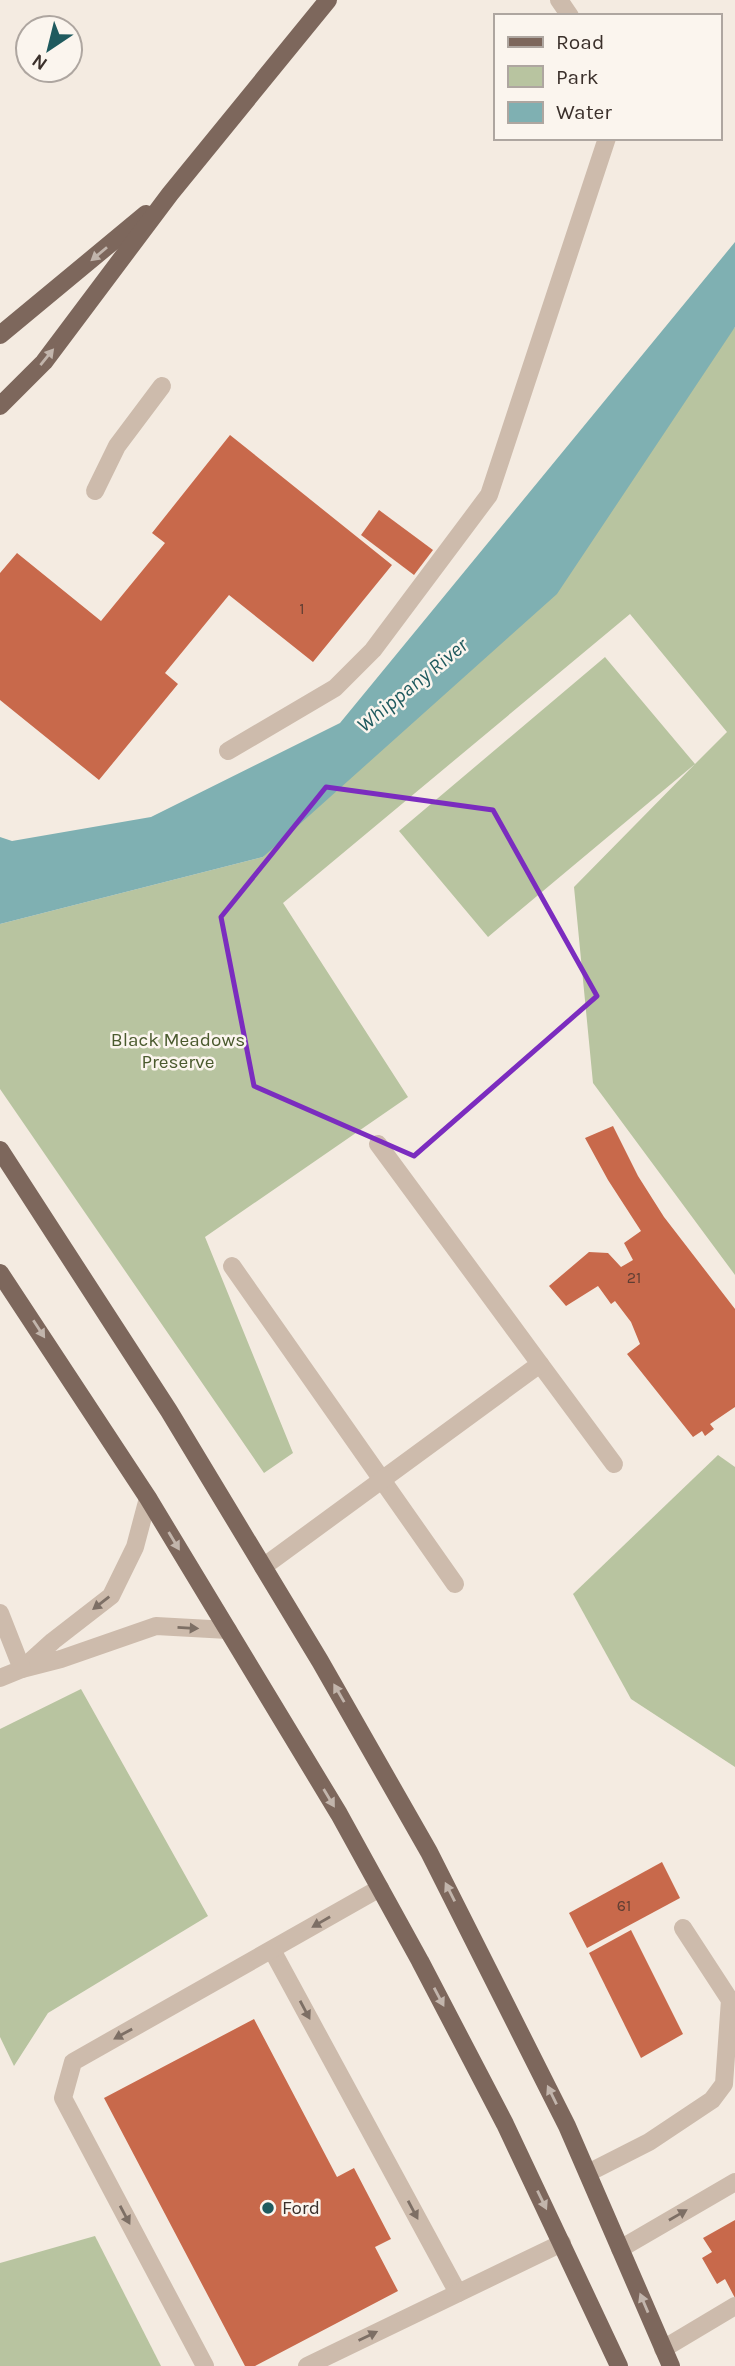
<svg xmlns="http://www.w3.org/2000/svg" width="735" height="2366" font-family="Karla,sans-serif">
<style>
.green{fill:#b8c4a0}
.water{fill:#7fb0b2}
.building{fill:#c8694b}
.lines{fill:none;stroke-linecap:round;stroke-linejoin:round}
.minor{stroke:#cdbbac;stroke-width:18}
.major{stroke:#7d675c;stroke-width:18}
.oneway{fill:#c2b5ac}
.oneway2{fill:#7d6f65}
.marked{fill:none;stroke:#7b2cbf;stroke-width:5;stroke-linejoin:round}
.poi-dot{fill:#1f5a5e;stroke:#fbf5ee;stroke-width:2.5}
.labels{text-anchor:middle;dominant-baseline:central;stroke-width:5;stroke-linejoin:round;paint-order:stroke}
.number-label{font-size:16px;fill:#5e3e33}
.park-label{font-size:19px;fill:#4a5a2e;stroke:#fbf5ee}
.poi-label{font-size:19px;fill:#3b302b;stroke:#fbf5ee;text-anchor:start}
.water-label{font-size:21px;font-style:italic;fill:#1f5a5e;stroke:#fbf5ee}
</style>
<rect width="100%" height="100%" fill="#f4ebe1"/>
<g class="green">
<polygon points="735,327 735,1275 593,1083 574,887 695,764 488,937 399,831 605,657 695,764 727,732 630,614 283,903 408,1097 205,1237 293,1453 264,1473 0,1089 0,924 263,857"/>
<polygon points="718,1455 735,1467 735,1767 631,1699 573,1594"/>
<polygon points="81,1689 208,1916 48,2013 14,2066 0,2037 0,1729"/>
<polygon points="95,2236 161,2366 0,2366 0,2263"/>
</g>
<polygon class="water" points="735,242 735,327 557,594 263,857 0,924 0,837 12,841 151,817 340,723"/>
<g class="building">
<polygon points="230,435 392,565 313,662 229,595 165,673 178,684 99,780 0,700 0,573 17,553 101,621 165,543 152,533"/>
<polygon points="379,510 433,550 414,575 361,535"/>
<polygon points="613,1126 638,1176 664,1217 735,1309 735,1407 710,1424 714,1429 705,1436 702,1431 693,1437 627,1354 640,1344 631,1322 615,1301 611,1304 598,1286 566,1306 549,1286 589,1252 608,1253 621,1267 633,1260 624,1243 641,1231 608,1180 585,1138"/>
<polygon points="662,1862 680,1898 587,1948 569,1913"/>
<polygon points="631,1930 683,2034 641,2058 589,1953"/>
<polygon points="254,2019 337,2177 354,2168 391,2239 375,2247 398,2291 255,2366 245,2366 104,2098"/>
<polygon points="735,2220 735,2298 725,2279 717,2284 702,2258 712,2252 703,2238"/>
</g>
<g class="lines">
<g class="minor">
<polyline points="559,0 570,16"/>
<polyline points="95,491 117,446 162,386"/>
<polyline points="228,751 335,688 373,650 489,495 607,138"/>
<polyline points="232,1266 455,1584"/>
<polyline points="540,1364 614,1464"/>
<polyline points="148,1498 135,1547 111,1596 53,1641 22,1669 61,1659 156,1626 228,1630"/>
<polyline points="263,1567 540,1364 378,1144"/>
<polyline points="0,1613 22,1669 0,1678"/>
<polyline points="272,1950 458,2293"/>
<polyline points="588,2173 649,2142 712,2100 724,2084 730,2000 683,1928"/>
<polyline points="620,2249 735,2182"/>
<polyline points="663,2349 735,2306"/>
<polyline points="205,2366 63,2098 73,2062 380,1888"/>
<polyline points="307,2366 562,2243"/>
</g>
<g class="major">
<polyline points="0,335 146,214"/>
<polyline points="0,406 44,362 170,194 328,0"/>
<polyline points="0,1150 169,1411 320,1661 429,1852 567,2126 671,2366"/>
<polyline points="0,1273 148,1498 339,1814 420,1961 505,2124 619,2366"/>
</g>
</g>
<defs><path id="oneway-solid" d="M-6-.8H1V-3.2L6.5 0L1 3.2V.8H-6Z" transform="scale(1.75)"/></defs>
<g class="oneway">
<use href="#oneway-solid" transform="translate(99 254) rotate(140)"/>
<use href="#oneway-solid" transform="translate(47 357) rotate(-51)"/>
<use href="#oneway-solid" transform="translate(39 1329) rotate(57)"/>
<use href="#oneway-solid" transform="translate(174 1541) rotate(59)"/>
<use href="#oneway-solid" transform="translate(339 1693) rotate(-120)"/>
<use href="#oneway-solid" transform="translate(329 1798) rotate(59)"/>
<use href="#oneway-solid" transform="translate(450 1892) rotate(-117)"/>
<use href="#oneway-solid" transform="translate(439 1997) rotate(62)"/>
<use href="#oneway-solid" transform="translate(552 2095) rotate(-116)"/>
<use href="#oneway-solid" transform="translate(542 2200) rotate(64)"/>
<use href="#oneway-solid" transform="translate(644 2303) rotate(-113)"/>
</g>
<g class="oneway2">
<use href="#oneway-solid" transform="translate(101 1603) rotate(142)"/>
<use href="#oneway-solid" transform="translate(188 1628) rotate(3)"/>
<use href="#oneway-solid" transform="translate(321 1922) rotate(150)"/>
<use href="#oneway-solid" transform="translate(305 2010) rotate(62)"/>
<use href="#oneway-solid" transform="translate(123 2034) rotate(151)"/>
<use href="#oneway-solid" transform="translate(413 2210) rotate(62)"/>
<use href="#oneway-solid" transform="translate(125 2215) rotate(62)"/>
<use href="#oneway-solid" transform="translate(678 2215) rotate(-30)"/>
<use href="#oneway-solid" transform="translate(368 2336) rotate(-26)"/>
</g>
<path class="marked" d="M326 787 493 810 597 996 414 1156 254 1086 221 917Z"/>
<circle class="poi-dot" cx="268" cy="2208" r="7"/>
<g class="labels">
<g class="number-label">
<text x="302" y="608">1</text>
<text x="634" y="1277">21</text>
<text x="624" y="1905">61</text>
</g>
<g class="park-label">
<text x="178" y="1040">Black Meadows<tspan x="178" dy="22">Preserve</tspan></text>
</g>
<g class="poi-label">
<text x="282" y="2208">Ford</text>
</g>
<g class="water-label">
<text transform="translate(412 685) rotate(-39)">Whippany River</text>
</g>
</g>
<rect x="494" y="14" width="228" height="126" fill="#fbf5ee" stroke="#aea6a0" stroke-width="2"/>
<rect x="508" y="37" width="35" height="10" fill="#7d675c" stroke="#aea6a0" stroke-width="2"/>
<text x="556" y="49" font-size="21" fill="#3b302b">Road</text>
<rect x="508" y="66" width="35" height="21" fill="#b8c4a0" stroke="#aea6a0" stroke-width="2"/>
<text x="556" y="84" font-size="21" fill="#3b302b">Park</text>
<rect x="508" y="102" width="35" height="21" fill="#7fb0b2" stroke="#aea6a0" stroke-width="2"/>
<text x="556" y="119" font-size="21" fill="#3b302b">Water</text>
<g transform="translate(49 49) rotate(215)"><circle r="33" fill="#fbf5ee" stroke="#aea6a0" stroke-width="2"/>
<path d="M0-5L12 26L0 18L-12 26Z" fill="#1f5a5e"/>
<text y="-10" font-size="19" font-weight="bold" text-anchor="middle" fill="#3b302b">N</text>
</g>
</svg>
